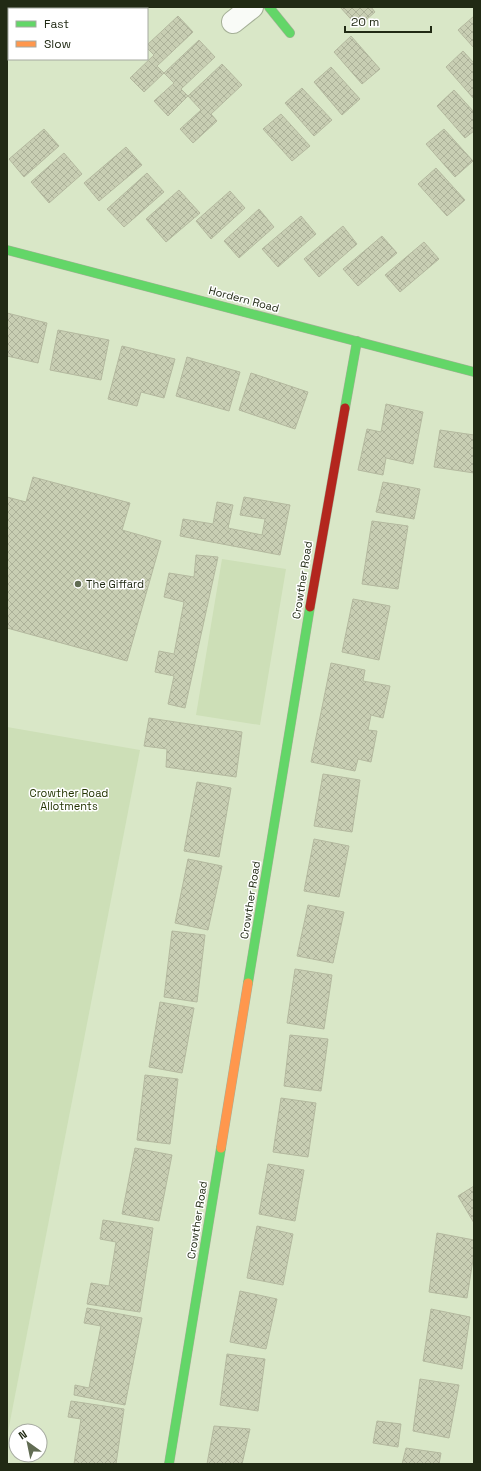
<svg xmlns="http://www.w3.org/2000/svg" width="481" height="1471" font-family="'Space Grotesk',sans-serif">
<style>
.green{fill:#cddfb7}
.building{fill:url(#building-cross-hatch);stroke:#b4b99f}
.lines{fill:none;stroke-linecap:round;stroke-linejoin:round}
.street-casing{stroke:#a5b097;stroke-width:24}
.fast-casing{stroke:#a5b097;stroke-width:10}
.slow-casing{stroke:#a5b097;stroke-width:10}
.jam-casing{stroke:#a5b097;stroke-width:10}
.street{stroke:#f9fbf7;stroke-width:22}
.fast{stroke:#63d668;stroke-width:9}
.slow{stroke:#ff974d;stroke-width:9}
.jam{stroke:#b3261e;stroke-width:9}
.poi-dot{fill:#616c53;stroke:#fff;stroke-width:1.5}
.labels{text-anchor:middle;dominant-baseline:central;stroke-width:3;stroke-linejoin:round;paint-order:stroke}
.street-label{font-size:11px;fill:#212a14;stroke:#fff}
.poi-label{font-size:11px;fill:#212a14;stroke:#fff;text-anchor:start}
.park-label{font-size:11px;fill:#243503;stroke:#fff}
</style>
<defs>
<pattern id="building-cross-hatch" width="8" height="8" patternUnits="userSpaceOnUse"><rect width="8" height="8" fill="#c8ceb3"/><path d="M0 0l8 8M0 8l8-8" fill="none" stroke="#acb199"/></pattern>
</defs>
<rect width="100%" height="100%" fill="#d9e7c7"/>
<g class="green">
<polygon points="222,559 286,569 260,725 196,715"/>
<polygon points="7,727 140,750 7,1437"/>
</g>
<g class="building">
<polygon points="340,7 371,7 375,12 358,27"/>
<polygon points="178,16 193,32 157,66 164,73 144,92 130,78 154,55 147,48 147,45"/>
<polygon points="474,16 474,48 458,30"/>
<polygon points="351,36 380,69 362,84 334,52"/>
<polygon points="199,40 215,57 181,89 188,96 168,116 154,101 174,83 164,73"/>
<polygon points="463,51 474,63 474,99 446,67"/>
<polygon points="222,64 242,85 211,114 217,121 193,143 180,129 201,110 188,96"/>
<polygon points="331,67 360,99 342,115 314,82"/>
<polygon points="302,88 332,120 314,136 285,103"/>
<polygon points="454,90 474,112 474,131 465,138 437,106"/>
<polygon points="281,114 310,146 292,161 263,129"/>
<polygon points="44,129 59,146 24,177 9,159"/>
<polygon points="444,129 473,161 455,177 426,144"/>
<polygon points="126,147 142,165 99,201 84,183"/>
<polygon points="64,153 82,174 49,203 31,182"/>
<polygon points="436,168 465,200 447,216 418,184"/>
<polygon points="147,173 164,192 124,227 107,209"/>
<polygon points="179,190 200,213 166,242 146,219"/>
<polygon points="230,191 245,208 211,239 196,221"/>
<polygon points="259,209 274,227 239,258 224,241"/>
<polygon points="301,216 316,234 278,267 262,249"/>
<polygon points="343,226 357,244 319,277 304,259"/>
<polygon points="382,236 397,253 358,286 343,269"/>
<polygon points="424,242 439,259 400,292 385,275"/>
<polygon points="7,313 47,323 38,363 7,356"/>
<polygon points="58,330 109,340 101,380 50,370"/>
<polygon points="122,346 175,359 164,398 141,392 137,406 108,399"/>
<polygon points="187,357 240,372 229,411 176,396"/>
<polygon points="251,373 308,392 295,429 239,410"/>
<polygon points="386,404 423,412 413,464 386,458 383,475 358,470 367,429 381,432"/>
<polygon points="440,430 474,435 474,473 434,467"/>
<polygon points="33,477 130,503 122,530 161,541 127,661 7,628 7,497 26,502"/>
<polygon points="383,482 420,489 414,519 376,512"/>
<polygon points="244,497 290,505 280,555 180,536 183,519 213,524 217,502 233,505 228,528 262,535 265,519 240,515"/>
<polygon points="372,521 408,526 398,589 362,584"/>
<polygon points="196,555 218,557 185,708 168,704 174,676 155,672 159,651 174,654 184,602 164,597 169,573 194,577"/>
<polygon points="353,599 390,606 379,660 342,652"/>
<polygon points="331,663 365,670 363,681 390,686 383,718 371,715 368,730 377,731 371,762 358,759 355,771 311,762"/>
<polygon points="149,718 242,732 236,777 166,767 167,749 144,746"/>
<polygon points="323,774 360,780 352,832 314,826"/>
<polygon points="197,782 231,788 219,857 184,851"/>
<polygon points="314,839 349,846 339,897 304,891"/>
<polygon points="188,859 222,866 208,930 175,923"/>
<polygon points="308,905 344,912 333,963 297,956"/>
<polygon points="172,931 205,935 197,1002 164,997"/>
<polygon points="295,969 332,975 324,1029 287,1023"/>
<polygon points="160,1002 194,1008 182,1073 149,1067"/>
<polygon points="290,1035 328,1039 321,1091 284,1086"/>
<polygon points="145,1075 178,1079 170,1144 137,1140"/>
<polygon points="281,1098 316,1103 308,1157 273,1152"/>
<polygon points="135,1148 172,1155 159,1221 122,1214"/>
<polygon points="268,1164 304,1170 295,1221 259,1214"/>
<polygon points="474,1186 474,1223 458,1196"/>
<polygon points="103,1220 153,1228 140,1312 87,1304 91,1283 109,1286 116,1242 100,1239"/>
<polygon points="257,1226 293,1234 283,1285 247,1278"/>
<polygon points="437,1233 474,1240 474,1253 467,1298 429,1292"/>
<polygon points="240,1291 277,1299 266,1349 230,1342"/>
<polygon points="87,1308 142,1318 125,1405 74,1395 75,1385 89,1388 101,1326 84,1323"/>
<polygon points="431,1309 470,1317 462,1369 423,1361"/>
<polygon points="227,1354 265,1359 258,1411 220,1405"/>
<polygon points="420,1379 459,1385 449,1438 413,1431"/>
<polygon points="71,1401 124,1409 116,1464 74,1464 81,1419 68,1417"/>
<polygon points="377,1421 401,1424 398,1447 373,1443"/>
<polygon points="214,1426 250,1429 242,1464 207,1464"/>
<polygon points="406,1448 441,1453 439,1464 402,1464"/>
</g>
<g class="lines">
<defs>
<polyline id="street" points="233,22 252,7"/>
<g id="fast">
<polyline points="269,7 290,33"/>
<polyline points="7,250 474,372"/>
<polyline points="345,408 357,341"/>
<polyline points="248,983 310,607"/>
<polyline points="169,1464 221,1148"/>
</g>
<polyline id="slow" points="221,1148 248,983"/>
<polyline id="jam" points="310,607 345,408"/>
</defs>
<use href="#street" class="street-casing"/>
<use href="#fast" class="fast-casing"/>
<use href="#slow" class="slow-casing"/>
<use href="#jam" class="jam-casing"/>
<use href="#street" class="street"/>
<use href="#fast" class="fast"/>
<use href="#slow" class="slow"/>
<use href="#jam" class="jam"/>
</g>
<circle class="poi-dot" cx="78" cy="584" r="4"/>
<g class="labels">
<g class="street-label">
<text transform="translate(244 299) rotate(15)">Hordern Road</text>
<text transform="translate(302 580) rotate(-81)">Crowther Road</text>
<text transform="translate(250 900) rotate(-81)">Crowther Road</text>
<text transform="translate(197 1220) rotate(-81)">Crowther Road</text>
</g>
<g class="poi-label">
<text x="86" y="584">The Giffard</text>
</g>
<g class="park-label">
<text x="69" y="793">Crowther Road<tspan x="69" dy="13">Allotments</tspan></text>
</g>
</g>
<rect width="481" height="1471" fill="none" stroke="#212a14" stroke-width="16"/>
<rect x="8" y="8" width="140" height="52" fill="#ffffff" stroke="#a6aaa1"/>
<rect x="16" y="21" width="20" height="6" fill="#63d668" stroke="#a6aaa1"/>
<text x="44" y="28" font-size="12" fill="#212a14">Fast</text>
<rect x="16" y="41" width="20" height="6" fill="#ff974d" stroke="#a6aaa1"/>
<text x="44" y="48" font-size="12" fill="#212a14">Slow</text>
<g transform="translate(28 1443) rotate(327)"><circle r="19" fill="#ffffff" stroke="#a6aaa1"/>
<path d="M0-3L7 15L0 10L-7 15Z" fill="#616c53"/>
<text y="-6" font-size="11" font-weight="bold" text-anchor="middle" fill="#212a14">N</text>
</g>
<path d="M345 26v6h86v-6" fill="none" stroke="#212a14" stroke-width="2"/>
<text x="351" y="26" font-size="12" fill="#212a14" stroke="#ffffff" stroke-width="3" paint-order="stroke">20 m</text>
</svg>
